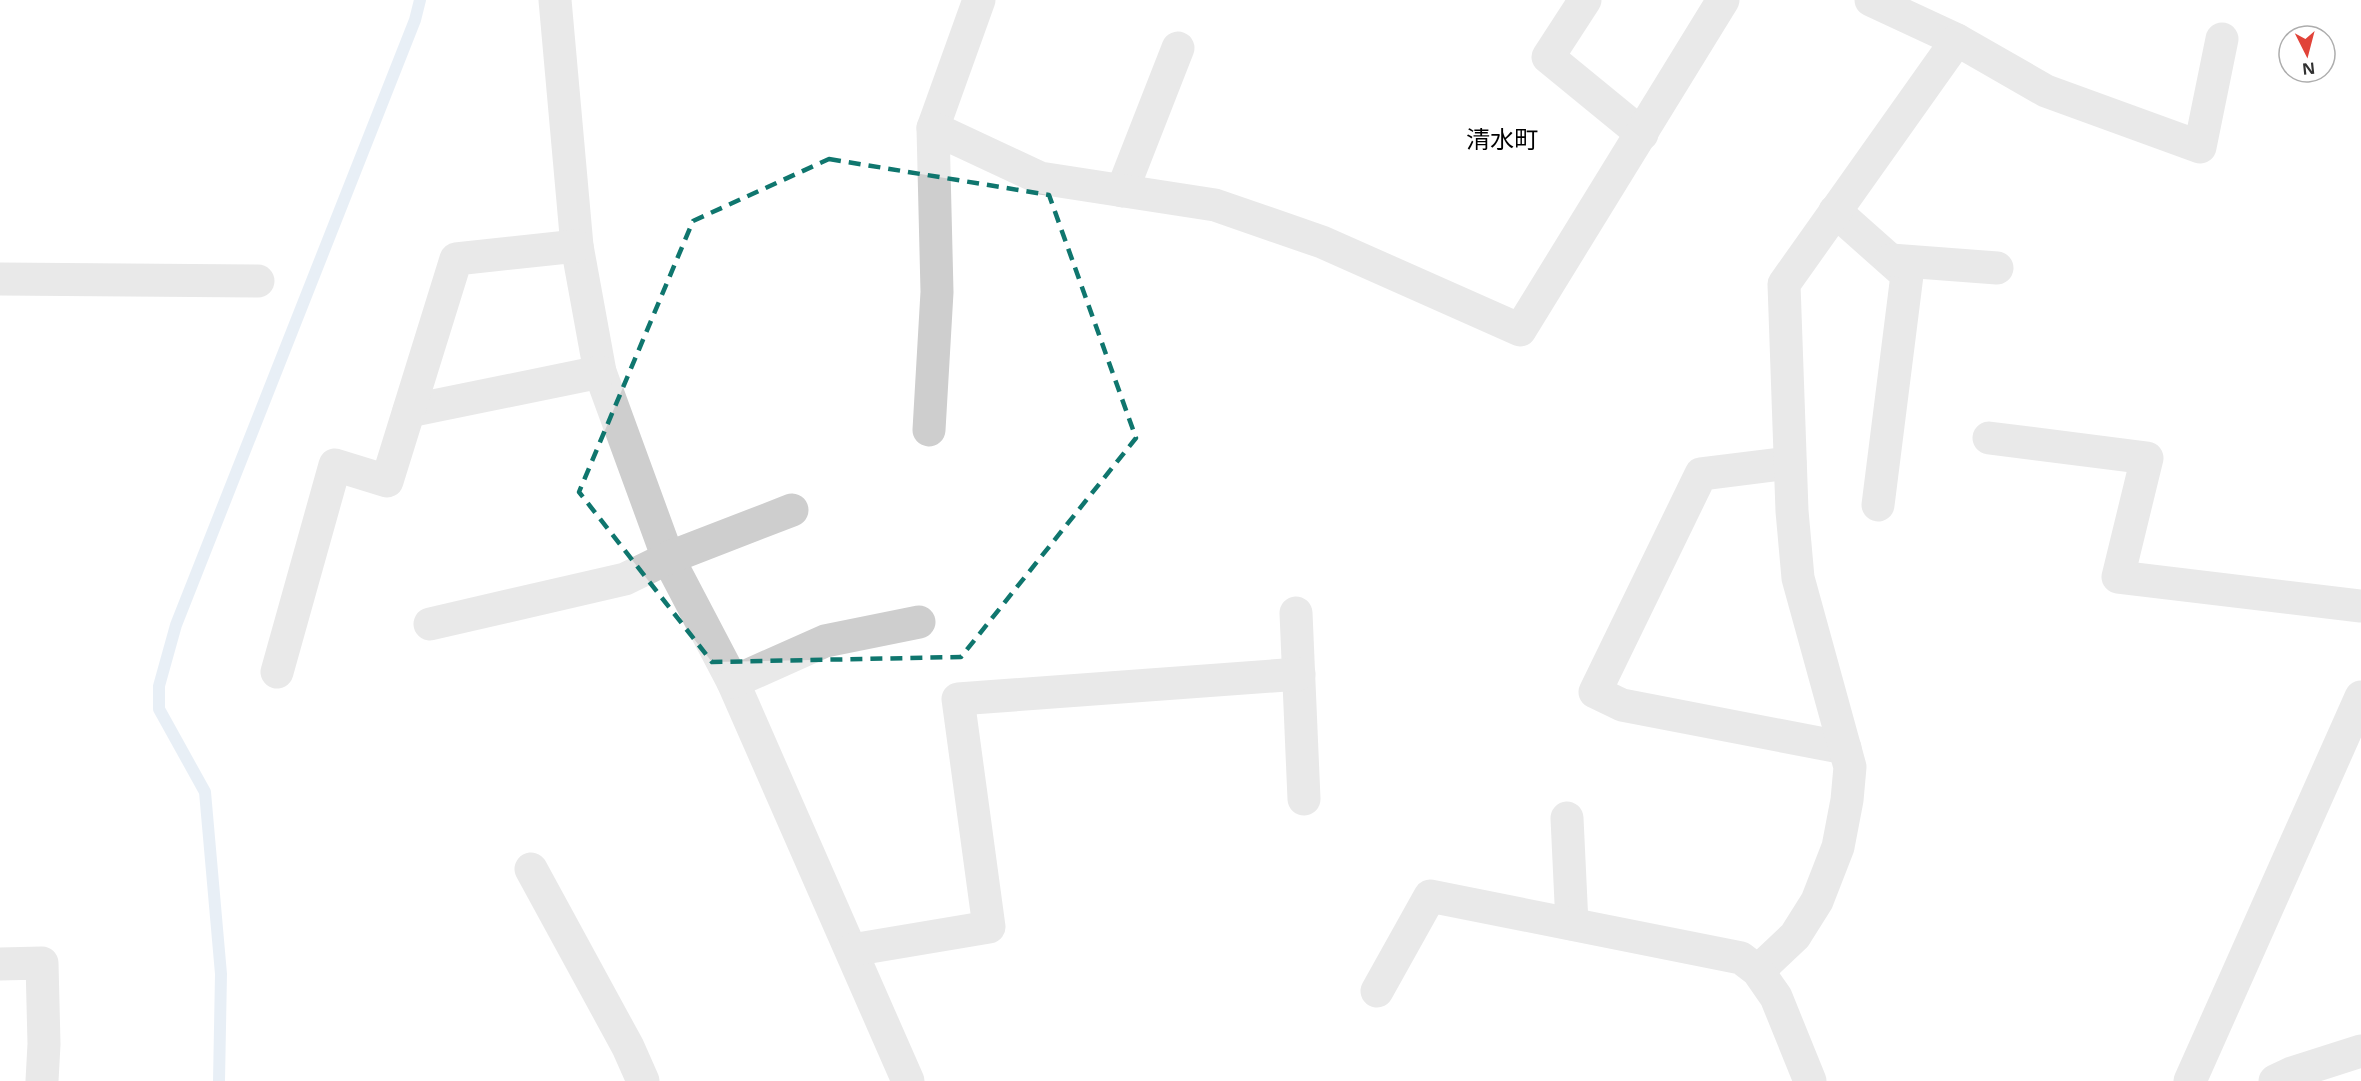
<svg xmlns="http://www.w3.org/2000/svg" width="2361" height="1081" font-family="'Open Sans','Noto Sans JP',sans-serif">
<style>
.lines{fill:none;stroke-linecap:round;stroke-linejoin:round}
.stream{stroke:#cddcec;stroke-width:12}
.minor{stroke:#cecece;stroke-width:33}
.marked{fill:none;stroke:#0f766e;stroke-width:4.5;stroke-dasharray:12 8;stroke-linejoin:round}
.labels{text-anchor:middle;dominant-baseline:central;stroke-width:6;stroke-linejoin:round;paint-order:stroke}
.quarter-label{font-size:24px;fill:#000;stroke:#fff}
</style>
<rect width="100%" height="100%" fill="#fff"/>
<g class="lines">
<polyline class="stream" points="219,1081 221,974 205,792 159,709 159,686 176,625 415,20 420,0"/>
<g class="minor">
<polyline points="555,0 577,246 600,372 668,558 733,682 908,1081"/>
<polyline points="1585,0 1548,57 1642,134"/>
<polyline points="1871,0 1957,40"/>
<polyline points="933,128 979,0"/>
<polyline points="1122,191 1178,48"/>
<polyline points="1835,211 1907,275 1878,505"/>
<polyline points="1891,260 1997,268"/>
<polyline points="0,279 258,281"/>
<polyline points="409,411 600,372"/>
<polyline points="929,430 937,292 933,128 1040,178 1215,205 1322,242 1520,330 1723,0"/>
<polyline points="1989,438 2147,458 2118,577 2361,606"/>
<polyline points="1790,463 1701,474 1595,692 1622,705 1845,748"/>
<polyline points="1296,613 1304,799"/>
<polyline points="430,624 625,579 668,558 792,510"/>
<polyline points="277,672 335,465 387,481 456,259 577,246"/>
<polyline points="733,682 825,641 919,622"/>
<polyline points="1567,818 1572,924"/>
<polyline points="531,869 628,1047 643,1081"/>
<polyline points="852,950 989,927 958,699 1299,674"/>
<polyline points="0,964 42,963 44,1044 42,1081"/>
<polyline points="1758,971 1795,936 1817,901 1838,847 1847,800 1850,767 1798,578 1792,511 1784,284 1957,40 2046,91 2200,147 2222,39"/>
<polyline points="1377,991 1430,896 1741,958 1758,971 1776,997 1810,1081"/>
<polyline points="2190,1081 2361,697"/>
<polyline points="2275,1081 2292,1073 2361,1051"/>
</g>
</g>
<path d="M0 0H2361V1081H0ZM829 159 1049 195 1136 438 961 657 712 662 579 492 693 221Z" fill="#fff" fill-opacity=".55" fill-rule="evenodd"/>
<path class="marked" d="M829 159 1049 195 1136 438 961 657 712 662 579 492 693 221Z"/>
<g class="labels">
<g class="quarter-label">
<text x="1502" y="138">清水町</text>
</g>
</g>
<g transform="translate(2307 54) rotate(174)"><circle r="28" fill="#ffffff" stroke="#adadad" stroke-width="1.5"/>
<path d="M0-4.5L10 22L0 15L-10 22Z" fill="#e14339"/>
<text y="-9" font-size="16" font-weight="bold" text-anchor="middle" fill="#313131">N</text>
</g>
</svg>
